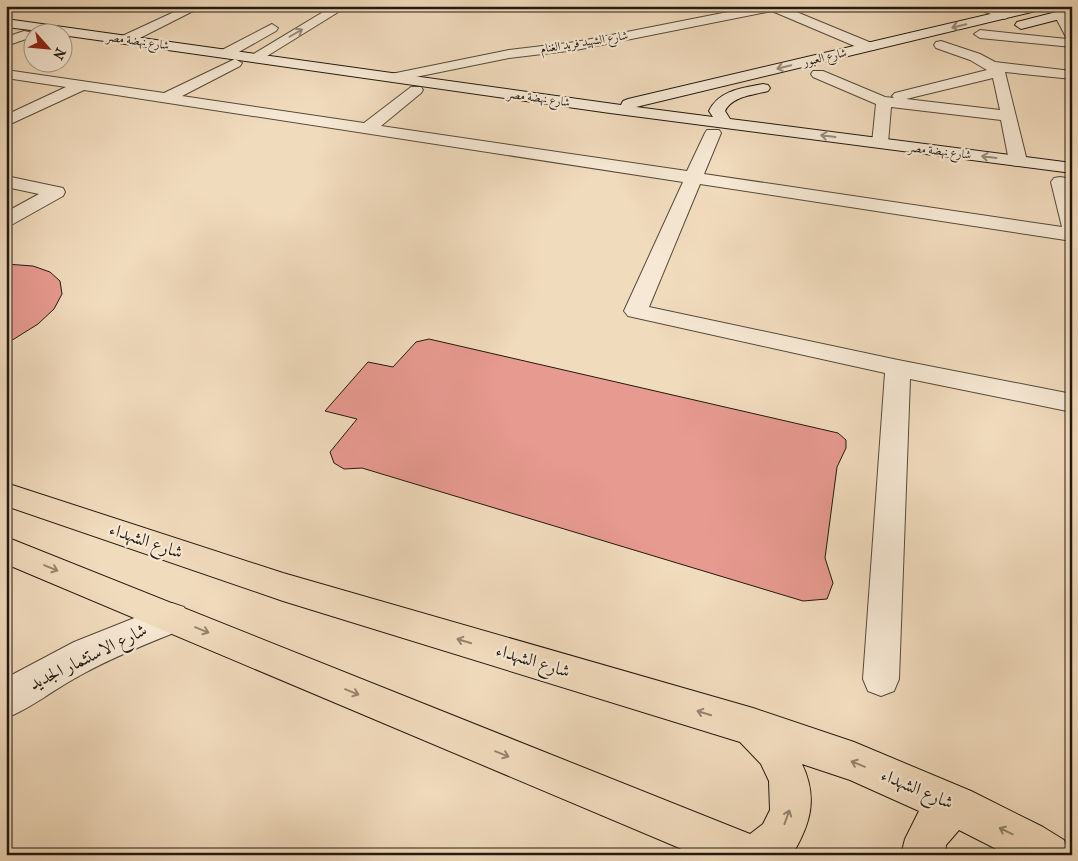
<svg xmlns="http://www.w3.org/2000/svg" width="1078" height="861" font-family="'IM FELL French Canon',Amiri,serif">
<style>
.building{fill:#e79a90;stroke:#221910}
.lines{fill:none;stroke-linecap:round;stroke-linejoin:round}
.street-casing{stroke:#564a3b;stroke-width:2}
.secondary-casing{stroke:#221910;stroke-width:2}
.highway-casing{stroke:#221910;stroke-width:2}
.street{fill:#f6e8d4;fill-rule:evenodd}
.secondary{fill:#f6e8d4;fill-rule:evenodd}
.highway{fill:#f1dbbd;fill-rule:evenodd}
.oneway{stroke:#978b7c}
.oneway2{stroke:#94846f}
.labels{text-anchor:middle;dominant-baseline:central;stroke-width:4.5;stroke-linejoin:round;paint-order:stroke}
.far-street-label{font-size:12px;fill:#221910;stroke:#f6e8d4}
.near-street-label{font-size:18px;fill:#221910;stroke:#f6e8d4}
</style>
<rect width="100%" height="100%" fill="#f1dbbd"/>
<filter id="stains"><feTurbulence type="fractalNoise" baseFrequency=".004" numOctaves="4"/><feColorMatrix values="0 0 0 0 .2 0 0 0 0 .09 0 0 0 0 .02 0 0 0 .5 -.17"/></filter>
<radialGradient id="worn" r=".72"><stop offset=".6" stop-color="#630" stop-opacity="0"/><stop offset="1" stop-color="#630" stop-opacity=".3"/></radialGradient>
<g class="building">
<polygon points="6,264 33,266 50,272 60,281 62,294 54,309 38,324 6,344"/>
<polygon points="429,339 838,433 846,440 846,448 837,467 825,558 833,583 827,599 803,601 362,468 344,469 334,463 330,452 357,419 325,411 368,362 393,367 416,342"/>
</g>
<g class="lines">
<defs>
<g id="street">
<polygon points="187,6 203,6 130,43 120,43 118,40 120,37"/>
<polygon points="333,6 348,6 259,61 254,62 247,58"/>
<polygon points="758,6 782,6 874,44 876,47 874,50 864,50 772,11 576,50 509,58 396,81 391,80 389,77 391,74 396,73 509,50 576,42"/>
<polygon points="972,6 990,6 1009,12 1011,15 1005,19 974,8"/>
<polygon points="1062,14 1066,15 1072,24 1072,47 980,38 974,34 980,30 1067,39 1056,18"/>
<polygon points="272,24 278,28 276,31 230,57 220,57 218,54 220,51"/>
<polygon points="24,31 29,32 30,35 29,38 6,46 6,37"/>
<path d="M941 41 980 54 995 62 1072 71V79L1005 72 1027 161 1024 165 1018 166 1012 165 1009 161 1001 120 891 107 888 143 886 147H874L872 143 876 104 813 77 811 74 813 71H823L885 97 894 98 892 96 895 93 987 70 970 60 936 48 934 45 936 42ZM993 78 1000 110 906 99Z"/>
<polygon points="235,59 242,63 240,66 182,96 364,123 411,87 421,87 423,90 421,93 381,126 687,171 705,133 707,130 719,130 721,133 704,174 1062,227 1051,182 1054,178 1060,177 1066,178 1072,191 1072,241 700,184 649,307 898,360 1072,394 1072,412 910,379 899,679 894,691 881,696 868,691 863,679 885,373 628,316 624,311 683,182 84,90 6,126 6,115 66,87 6,78 6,70 164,93"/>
<polygon points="6,176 63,188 65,192 63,196 13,224 6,226 6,212 39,194 6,187"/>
<path d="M172 603 184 607 189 618 184 629C148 643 113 657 79 676 54 689 32 708 6 718V678L74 642Z"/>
</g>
<g id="secondary">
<path d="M1024 6H1046L1040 10 636 107 713 117 709 111C719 90 743 88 763 84L768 85 770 88 768 91C754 95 732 96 725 111L730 119 1072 163V173L610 113 62 35V32H47L6 27V19L621 105 623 101 628 99Z"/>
<polygon points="1072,8 1072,16 1021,29 1015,25 1017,22"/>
</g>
<path id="highway" d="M6 483 283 573 753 708 854 742 971 791 1043 827 1064 840 1071 855H1008L959 830 946 845 945 855H901L905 839 919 811 850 780 802 764C818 798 811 823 792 855H696L6 564V537L750 834 763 824 770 810 769 781 761 764 740 742 283 601 6 506Z"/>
</defs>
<use href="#street" class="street-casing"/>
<use href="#secondary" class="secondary-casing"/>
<use href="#highway" class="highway-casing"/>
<use href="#street" class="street"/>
<use href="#secondary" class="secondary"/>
<use href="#highway" class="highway"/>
</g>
<defs><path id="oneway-shaft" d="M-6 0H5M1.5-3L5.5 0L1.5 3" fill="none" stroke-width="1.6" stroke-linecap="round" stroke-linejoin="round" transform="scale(1.25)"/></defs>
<g class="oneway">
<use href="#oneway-shaft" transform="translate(959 26) rotate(167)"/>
<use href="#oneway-shaft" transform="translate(296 33) rotate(-30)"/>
<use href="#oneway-shaft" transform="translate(784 67) rotate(167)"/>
<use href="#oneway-shaft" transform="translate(828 136) rotate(-173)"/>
<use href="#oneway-shaft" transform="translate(989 157) rotate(-173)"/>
</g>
<g class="oneway2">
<use href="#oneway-shaft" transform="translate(51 568) rotate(22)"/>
<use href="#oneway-shaft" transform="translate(202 630) rotate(22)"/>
<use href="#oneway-shaft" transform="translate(464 641) rotate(-163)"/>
<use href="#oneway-shaft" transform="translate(352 692) rotate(22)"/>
<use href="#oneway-shaft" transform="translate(704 713) rotate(-163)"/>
<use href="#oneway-shaft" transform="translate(502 754) rotate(22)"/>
<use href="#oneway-shaft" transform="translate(858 764) rotate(-158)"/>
<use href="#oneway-shaft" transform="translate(787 817) rotate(-70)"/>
<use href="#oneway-shaft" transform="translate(1006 831) rotate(-154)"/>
</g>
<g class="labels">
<g class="far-street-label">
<text transform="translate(138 41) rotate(8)">شارع نهضة مصر</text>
<text transform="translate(584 42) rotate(-9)">شارع الشهيد فريد الغنام</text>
<text transform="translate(825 57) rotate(-13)">شارع العبور</text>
<text transform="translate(539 98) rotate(8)">شارع نهضة مصر</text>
<text transform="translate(940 151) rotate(7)">شارع نهضة مصر</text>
</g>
<g class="near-street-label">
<text transform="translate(146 541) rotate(19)">شارع الشهداء</text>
<text transform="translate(88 657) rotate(-26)">شارع الاستثمار الجديد</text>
<text transform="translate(533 661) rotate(17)">شارع الشهداء</text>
<text transform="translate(917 789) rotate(23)">شارع الشهداء</text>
</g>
</g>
<rect width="1078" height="861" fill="none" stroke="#f1dbbd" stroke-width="25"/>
<rect x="8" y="8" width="1063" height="846" fill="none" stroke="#221910" stroke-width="2.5"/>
<rect x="12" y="12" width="1053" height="836" fill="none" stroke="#221910"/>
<g transform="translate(48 48) rotate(117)"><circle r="24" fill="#f6e8d4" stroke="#a19586"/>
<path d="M0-4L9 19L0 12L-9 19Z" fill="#8f2418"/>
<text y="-8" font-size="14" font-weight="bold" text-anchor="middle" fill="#221910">N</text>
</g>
<rect width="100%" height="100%" filter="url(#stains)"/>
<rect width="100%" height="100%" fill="url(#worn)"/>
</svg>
